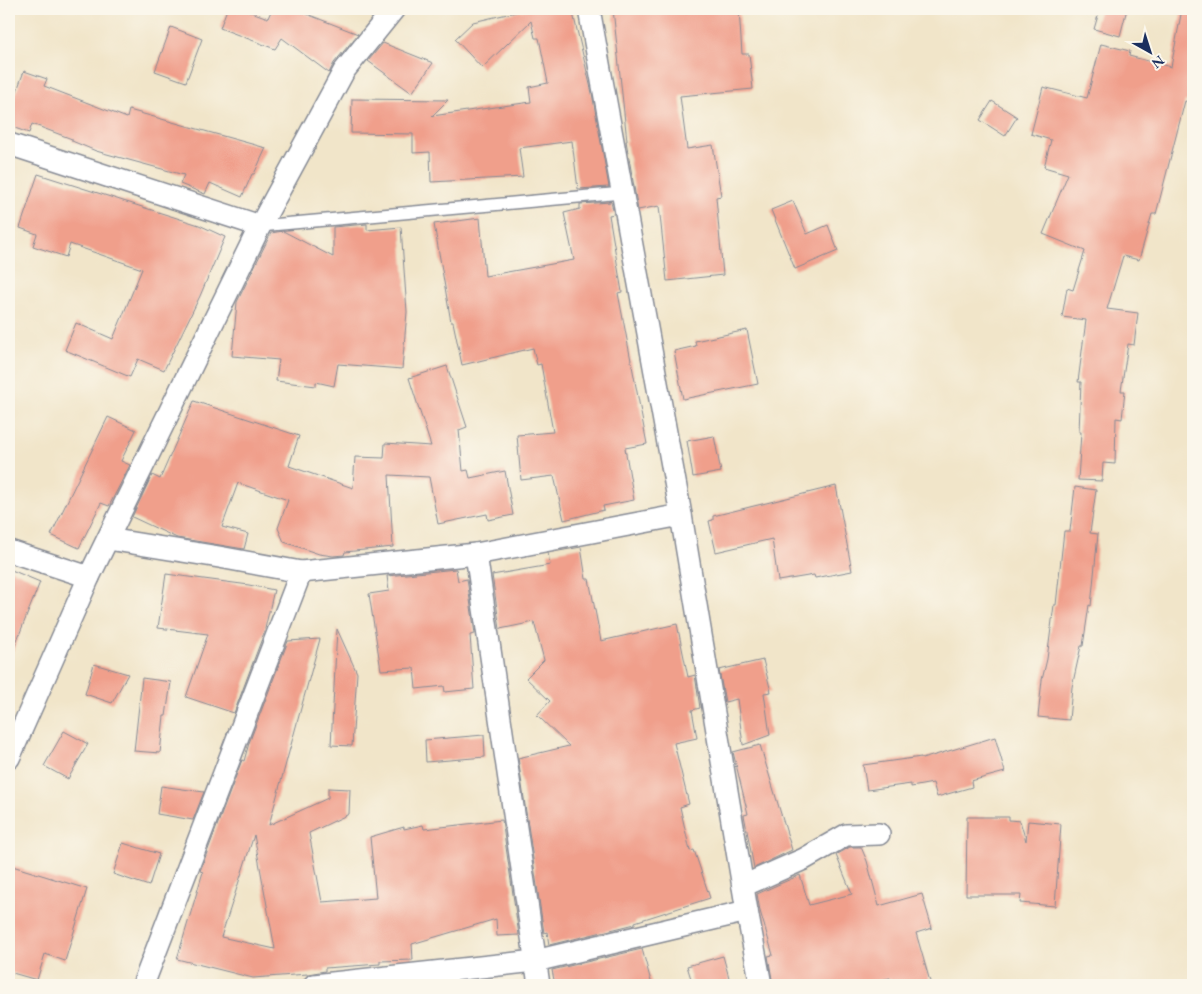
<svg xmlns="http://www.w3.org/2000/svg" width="1202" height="994" font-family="'EB Garamond',serif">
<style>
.building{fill:#f09f8b;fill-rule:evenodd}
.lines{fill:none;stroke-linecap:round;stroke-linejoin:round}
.lane-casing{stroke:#868a94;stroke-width:14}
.street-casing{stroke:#868a94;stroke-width:24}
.lane{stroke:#fff;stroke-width:11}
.street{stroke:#fff;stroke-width:21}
</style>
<rect width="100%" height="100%" fill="#fbf7ec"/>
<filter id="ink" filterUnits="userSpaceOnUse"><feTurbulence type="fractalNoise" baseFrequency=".02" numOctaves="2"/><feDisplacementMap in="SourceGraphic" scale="10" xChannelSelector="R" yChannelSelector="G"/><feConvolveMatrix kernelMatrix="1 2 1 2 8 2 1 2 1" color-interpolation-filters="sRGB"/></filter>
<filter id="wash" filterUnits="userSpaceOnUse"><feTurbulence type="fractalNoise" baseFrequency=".0096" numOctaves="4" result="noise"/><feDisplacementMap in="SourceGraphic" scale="20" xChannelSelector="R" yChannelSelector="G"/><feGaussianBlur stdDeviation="1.12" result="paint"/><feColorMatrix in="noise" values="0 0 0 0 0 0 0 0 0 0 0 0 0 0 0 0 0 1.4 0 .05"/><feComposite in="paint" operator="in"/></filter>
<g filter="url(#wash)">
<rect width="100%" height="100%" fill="#f1e5c9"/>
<g id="blocks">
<g class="building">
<polygon points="227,9 243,9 268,18 272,9 294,9 358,34 334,63 329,73 282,38 275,49 220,28"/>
<polygon points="529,9 572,9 592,93 609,187 578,189 572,141 519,148 523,177 431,182 430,152 413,153 413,134 351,133 352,99 448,100 432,116 531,102 529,87 548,83 539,38 535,38 531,21 482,68 455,39 473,22"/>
<polygon points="613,9 739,9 742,54 749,54 753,89 680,96 687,149 713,145 721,196 716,197 723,275 667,281 659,206 638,210 626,141 627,141"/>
<polygon points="1100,9 1127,9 1120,36 1094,29"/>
<polygon points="1182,9 1193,9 1193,103 1185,101 1156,214 1152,214 1139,260 1123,256 1107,309 1138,313 1134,345 1128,344 1121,391 1125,391 1122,419 1116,418 1115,464 1103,463 1102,481 1078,480 1081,432 1079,432 1081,382 1078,382 1086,320 1062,317 1067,288 1073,290 1085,251 1043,234 1068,174 1044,167 1051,140 1031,134 1043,87 1087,98 1101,44 1130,51 1129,56 1171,67"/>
<polygon points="171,27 202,39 186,82 155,71"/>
<polygon points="383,43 433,63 412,93 368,61"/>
<polygon points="24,71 47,79 44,86 127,118 129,110 266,148 254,174 252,174 242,197 210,183 205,194 180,184 184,175 96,151 72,141 72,139 32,124 29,133 9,126 9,113"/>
<polygon points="992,101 1017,117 1005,136 980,120"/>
<polygon points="38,174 199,225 225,237 200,296 164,370 138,359 130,377 65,350 76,323 113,339 142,269 70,244 66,257 33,246 37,234 20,228"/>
<polygon points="793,201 807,234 828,225 838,251 795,269 771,210"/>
<polygon points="611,202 614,214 609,215 622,292 618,293 647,444 625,448 634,500 603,506 604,510 564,520 554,476 521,480 517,435 553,432 541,364 537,365 533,348 462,365 453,322 451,322 434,224 480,218 485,276 574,260 564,213 580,209 580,204"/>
<polygon points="367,224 367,230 401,227 407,312 402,369 338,364 334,386 316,382 316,386 276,381 279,360 232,356 237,302 271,233 283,231 333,257 333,227"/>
<polygon points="747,330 758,384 683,399 674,351 696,346 695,341"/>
<polygon points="447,366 467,427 459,430 463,471 468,470 470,478 505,471 513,515 488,520 487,514 438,524 429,477 389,475 393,547 345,552 344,555 333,556 319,554 284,542 278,528 288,500 238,483 222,527 248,534 244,549 177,538 132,517 152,475 160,479 194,401 299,436 289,466 353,488 355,457 384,458 385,443 431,446 409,378"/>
<polygon points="108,417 136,430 121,461 130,465 109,506 101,503 79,548 51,535"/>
<polygon points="714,436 721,472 693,477 687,441"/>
<polygon points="836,486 852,571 815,578 814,575 778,581 772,539 716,552 709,521 713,520 713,516"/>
<polygon points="1075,487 1096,490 1090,533 1098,534 1091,606 1089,605 1083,646 1081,646 1072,687 1069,720 1038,717 1042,680 1047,659 1054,605 1056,605 1064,531 1070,531"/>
<polygon points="581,547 586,579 589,579 601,641 677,624 688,677 695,675 700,708 692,710 697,738 674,743 689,804 680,807 690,851 694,850 710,898 635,922 635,924 549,945 547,932 544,933 518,758 569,746 537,715 550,701 526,678 544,660 534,622 500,629 492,575 550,565 548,553"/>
<polygon points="9,569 40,582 10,658 9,658"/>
<polygon points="456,569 458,581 467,579 475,634 470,635 474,689 445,692 444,686 416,689 414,668 381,670 369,594 389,591 387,576"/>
<polygon points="166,574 249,585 274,590 264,633 234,713 186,697 208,634 158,628"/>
<polygon points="337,629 357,673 352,746 331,745"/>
<path d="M320 639 269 825 328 798V788L350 789 349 814 309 833 322 902 376 898 370 837 404 827V829L423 825 424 829 502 820 519 935 497 936 496 919 412 944 413 960 380 961V964L325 968V971L308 974 253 978 177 959 203 872 200 871 242 760 244 761 249 743 288 641ZM254 835 259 862 275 949 221 937Z"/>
<polygon points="763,660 771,692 764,693 770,735 743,745 737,699 725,702 719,670"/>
<polygon points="94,664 128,674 112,703 85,694"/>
<polygon points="142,678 171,682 166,716 164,716 160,753 134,751"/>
<polygon points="64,731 88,744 68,779 44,766"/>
<polygon points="484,735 485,757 426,762 425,740"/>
<polygon points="995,737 1005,772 971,781 972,787 937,797 933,783 911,787 911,784 867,790 863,765 921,757 922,759"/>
<polygon points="760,745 792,850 754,868 744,815 748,814 733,752"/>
<polygon points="161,786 204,792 193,820 157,814"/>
<polygon points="967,817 1009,817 1009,820 1020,821 1026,841 1028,821 1061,824 1055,906 1020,903 1021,895 966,895"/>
<polygon points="123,843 159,854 149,886 113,874"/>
<polygon points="850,847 861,847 867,861 879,906 922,894 932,928 916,933 931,985 892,985 890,978 858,985 773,985 768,956 773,955 760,911 757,894 800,875 809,905 852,894 836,855"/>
<polygon points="9,865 87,889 65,961 45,954 37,980 9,972"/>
<polygon points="642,949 652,985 555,985 552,970"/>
<polygon points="723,956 731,985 693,985 687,966"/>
</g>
</g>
</g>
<g filter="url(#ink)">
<use href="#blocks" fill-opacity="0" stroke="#868a94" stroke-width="1"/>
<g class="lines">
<defs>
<polyline id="lane" points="260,226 622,193"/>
<g id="street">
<polyline points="589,9 681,515 747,911 761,985"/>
<polyline points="9,144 260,226"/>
<polyline points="108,539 219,557 301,572 476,554 681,515"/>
<polyline points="9,551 89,577"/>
<polyline points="476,554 539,985"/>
<polyline points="9,758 89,577 260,226 344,71 394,9"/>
<polyline points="743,886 804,859 846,835 879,834"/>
<polyline points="143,985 301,572"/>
<polyline points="314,985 535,961 747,911"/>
</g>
</defs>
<use href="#lane" class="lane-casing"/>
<use href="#street" class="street-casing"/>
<use href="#lane" class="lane"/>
<use href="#street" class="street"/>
</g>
</g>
<rect width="1202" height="994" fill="none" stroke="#fbf7ec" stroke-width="30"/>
<g transform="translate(1150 52) rotate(141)" stroke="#fbf7ec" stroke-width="4" paint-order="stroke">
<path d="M0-4L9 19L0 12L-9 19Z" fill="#1b2f5e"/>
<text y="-8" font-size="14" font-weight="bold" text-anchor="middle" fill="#1b2f5e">N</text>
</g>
</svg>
